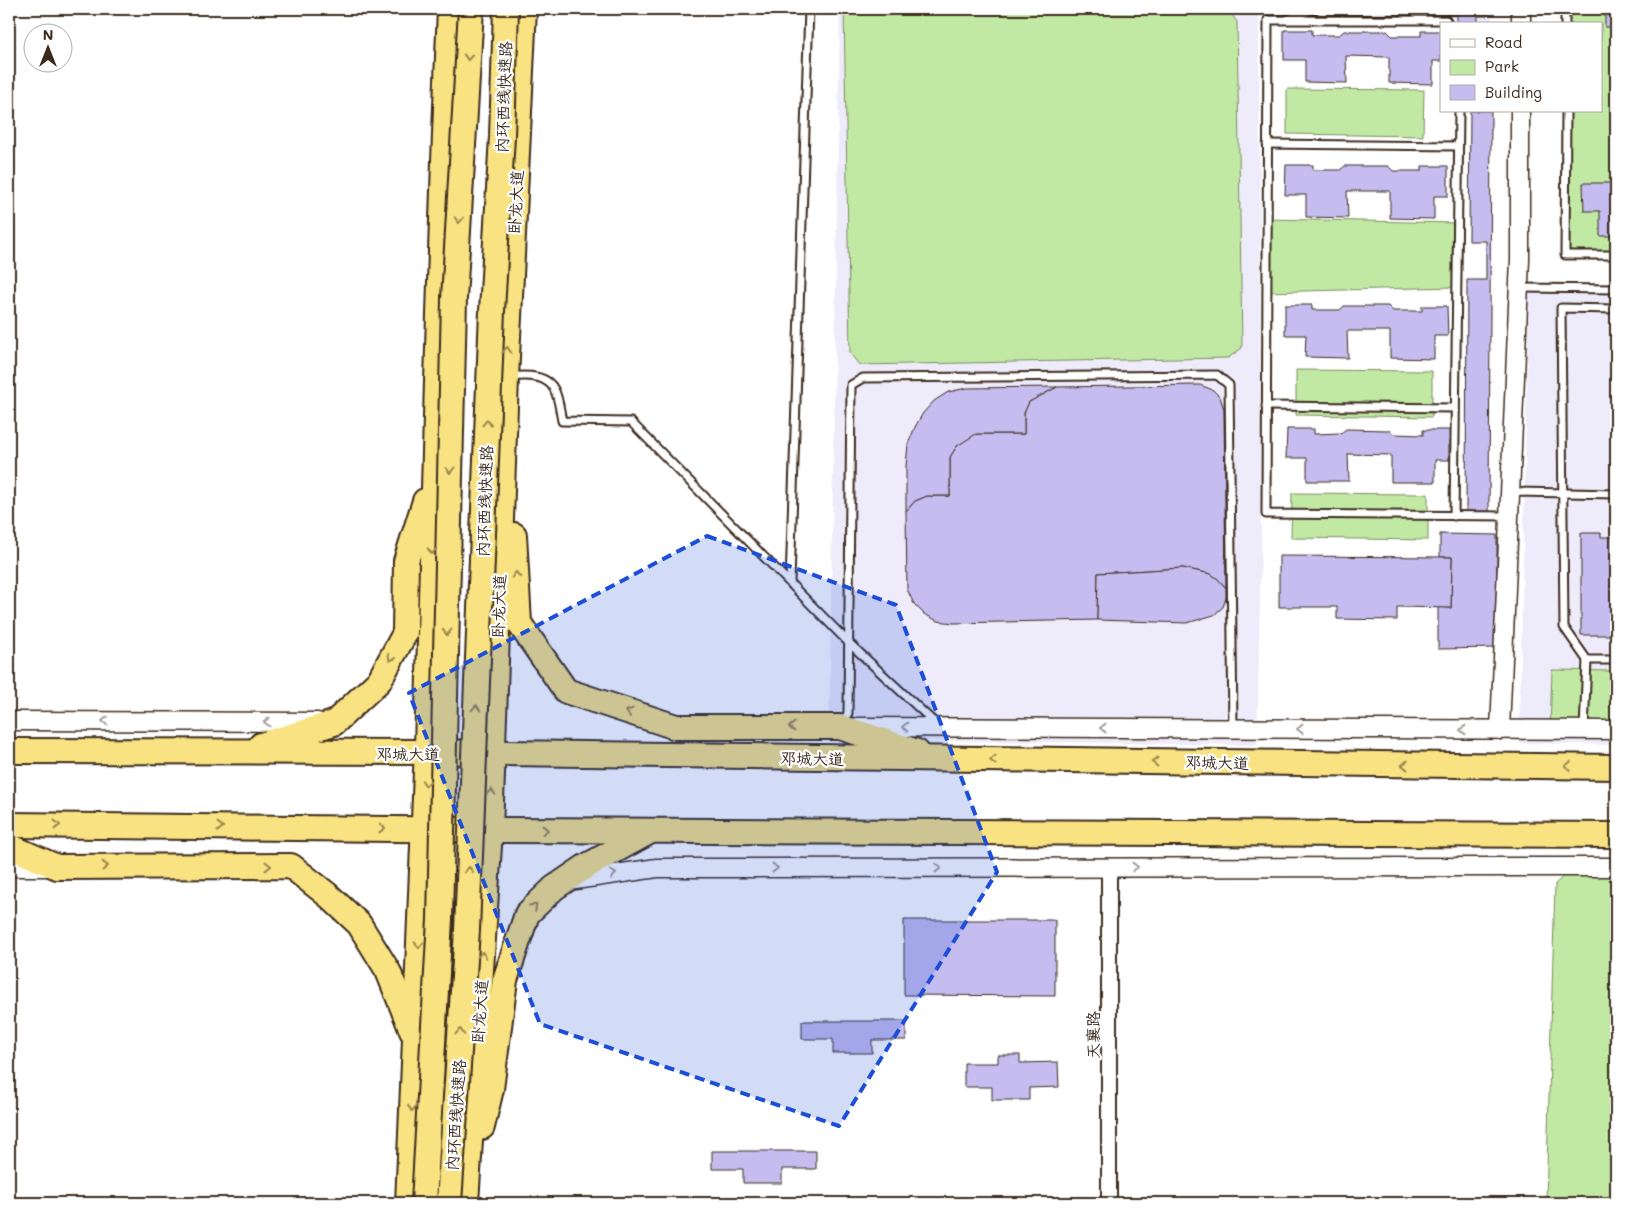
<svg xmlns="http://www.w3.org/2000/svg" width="1625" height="1212" font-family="Mali,'LXGW WenKai TC',sans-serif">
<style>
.built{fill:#eeebfa}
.green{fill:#c1e9a4;stroke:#7e8a61}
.building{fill:#c5bdef;stroke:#3b2a1e}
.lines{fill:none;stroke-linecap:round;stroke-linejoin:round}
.service-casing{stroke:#3b2a1e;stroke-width:11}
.minor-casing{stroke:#3b2a1e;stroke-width:18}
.tertiary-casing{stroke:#3b2a1e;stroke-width:21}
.trunk-casing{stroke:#3b2a1e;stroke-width:28}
.service{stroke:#fff;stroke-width:7}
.minor{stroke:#fff;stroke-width:14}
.tertiary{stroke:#fff;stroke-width:18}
.trunk{stroke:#f8e281;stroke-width:24}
.trunk-bridge-casing{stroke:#3b2a1e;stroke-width:28;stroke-linecap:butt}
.trunk-bridge{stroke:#f8e281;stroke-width:24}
.oneway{stroke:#9a8650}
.oneway2{stroke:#a79f9a}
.marked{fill:#1d4ed8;fill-opacity:0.2;stroke:#1d4ed8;stroke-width:4;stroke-dasharray:10 6;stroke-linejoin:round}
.labels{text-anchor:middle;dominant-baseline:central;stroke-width:4.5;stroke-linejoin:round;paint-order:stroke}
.street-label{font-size:16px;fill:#3b2a1e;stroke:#fff}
</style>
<rect width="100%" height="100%" fill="#fff"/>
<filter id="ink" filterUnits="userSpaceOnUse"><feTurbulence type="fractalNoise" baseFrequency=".02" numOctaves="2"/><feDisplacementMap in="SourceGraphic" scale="10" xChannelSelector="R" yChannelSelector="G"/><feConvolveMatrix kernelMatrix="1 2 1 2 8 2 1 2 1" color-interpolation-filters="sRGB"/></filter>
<g filter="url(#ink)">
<g class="built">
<polygon points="840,9 1259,9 1261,541 1257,745 829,739"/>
<polygon points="1374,9 1492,9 1492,24 1448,24 1445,20 1374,20"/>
<polygon points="1529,288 1616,289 1616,745 1519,743"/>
</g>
<g class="green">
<polygon points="844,9 1228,9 1237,22 1242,348 1228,358 859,365 850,353"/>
<polygon points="1564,9 1616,9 1616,255 1565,255 1565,111 1601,111 1601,24 1564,24"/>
<polygon points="1287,89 1424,90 1423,136 1287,134"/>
<polygon points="1267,219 1457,223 1456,287 1267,292"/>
<polygon points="1296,370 1432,371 1432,417 1296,415"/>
<polygon points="1292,493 1428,494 1428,540 1291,538"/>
<polygon points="1552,670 1616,671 1616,730 1550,730"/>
<polygon points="1565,875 1616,875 1616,1203 1546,1203 1555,884"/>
</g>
<g class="building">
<polygon points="1447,9 1487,9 1487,16 1478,16 1478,24 1457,24 1457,15 1447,15"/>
<rect x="1605" y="9" width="11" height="18"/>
<polygon points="1284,30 1312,30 1312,35 1339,35 1344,31 1387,31 1392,36 1421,36 1421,31 1441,31 1441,61 1433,61 1433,84 1389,83 1389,57 1346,56 1347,83 1305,82 1305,60 1284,60"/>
<polygon points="1470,111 1491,111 1489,513 1466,513 1467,280 1486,280 1486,241 1469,241"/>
<polygon points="1286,165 1313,165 1313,170 1340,170 1345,166 1388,166 1393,171 1422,171 1422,166 1448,166 1448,196 1434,196 1434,219 1390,218 1390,191 1347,191 1348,218 1306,217 1306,195 1285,195"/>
<polygon points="1583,183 1616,183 1616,236 1600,236 1600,211 1584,211"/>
<polygon points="1285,305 1312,305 1312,310 1340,310 1344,306 1388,306 1393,311 1422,311 1422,306 1447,306 1448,336 1434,336 1434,359 1390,358 1390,331 1347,331 1348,358 1305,357 1306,335 1285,335"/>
<polygon points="1200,385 1213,390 1220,397 1224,409 1226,588 1218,579 1211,574 1183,568 1098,573 1097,620 953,623 938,621 924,614 914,604 907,589 906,511 915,501 927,496 950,496 950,457 957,446 966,439 976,434 1024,434 1024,413 1029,402 1057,387"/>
<polygon points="1057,387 1029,402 1024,413 1024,434 976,434 957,446 950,457 950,496 927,496 915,501 906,511 906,466 908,444 915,427 923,413 934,401 948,392 967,388"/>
<polygon points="1287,429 1314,429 1314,434 1341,433 1346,429 1389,430 1394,434 1423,435 1423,430 1449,430 1449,460 1435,460 1435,482 1391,482 1391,455 1348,454 1349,481 1307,481 1307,458 1286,458"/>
<polygon points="1581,533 1601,533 1601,537 1616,537 1616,635 1581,635"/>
<polygon points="1440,534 1497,535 1497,648 1438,649 1438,607 1451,608 1452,557 1440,557"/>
<polygon points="1279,556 1452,557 1451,608 1397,607 1397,620 1337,619 1337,607 1279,607"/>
<polygon points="1183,568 1211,574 1218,579 1226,588 1226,598 1223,607 1214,615 1187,623 1097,620 1098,573"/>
<polygon points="904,920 1055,920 1055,996 904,995"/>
<polygon points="802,1021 906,1021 906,1040 872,1040 872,1053 833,1053 833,1039 802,1039"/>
<polygon points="998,1055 1020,1055 1020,1063 1058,1062 1059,1087 1029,1088 1029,1100 992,1100 992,1087 964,1087 964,1063 998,1063"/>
<polygon points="712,1151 816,1151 816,1169 782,1169 782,1183 743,1183 743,1169 712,1169"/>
</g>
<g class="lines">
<defs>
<g id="service">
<polyline points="1565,9 1565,24"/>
<polyline points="1288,19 1315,9"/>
<polyline points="1448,24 1446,20 1268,20 1266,514 1509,516"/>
<polyline points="1566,111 1565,255 1616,255"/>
<polyline points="1267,144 1458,146"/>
<polyline points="1519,288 1616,289"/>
<polyline points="1616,309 1561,308 1564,627 1587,660 1616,660"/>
<path d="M511 377C525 375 546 374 554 389 559 398 560 412 562 421L631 422 848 642 936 724"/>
<polyline points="1266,406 1455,408"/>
<polyline points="1512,492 1616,494"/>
<polyline points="1454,516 1459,111"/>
<polyline points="790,582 809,9"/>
<polyline points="842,725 848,713 851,385 863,378 1217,375 1229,385 1233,728"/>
<polyline points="1584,730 1587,660"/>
</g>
<polyline id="minor" points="1109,1203 1109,867"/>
<g id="tertiary">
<polyline points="1521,24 1521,9"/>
<polyline points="9,721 318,722"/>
<polyline points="857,727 1616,730"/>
<polyline points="1500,730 1520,259 1520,111"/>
<polyline points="9,867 51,867"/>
<polyline points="568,881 657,868 1616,867"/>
</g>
<g id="trunk">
<polyline points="514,535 519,623 566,691 676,727 840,727 917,752"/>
<polyline points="261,745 334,723 379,681 405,633 406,561 425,501"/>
<polyline points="9,751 427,752 1616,767"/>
<polyline points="9,825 490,830 1616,835"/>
<polyline points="9,846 57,867 291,866 329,896 359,924 388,971 412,1031"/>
<polyline points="482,1127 491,1089 505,980 527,914 554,888 585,867 651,831"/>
<path d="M408 1203C414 1051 422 899 427 747 434 501 439 255 450 9"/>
<polyline points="466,1203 490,830 506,378 524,9"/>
</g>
</defs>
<use href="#service" class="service-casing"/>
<use href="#minor" class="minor-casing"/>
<use href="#tertiary" class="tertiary-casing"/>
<use href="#trunk" class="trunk-casing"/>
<use href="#service" class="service"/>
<use href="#minor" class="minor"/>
<use href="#tertiary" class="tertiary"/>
<use href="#trunk" class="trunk"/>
<defs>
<g id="trunk-bridge">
<polyline points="424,1203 440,919 454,299 471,9"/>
<polyline points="449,1203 467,930 492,311 502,136 506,9"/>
</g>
</defs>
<use href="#trunk-bridge" class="trunk-bridge-casing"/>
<use href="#trunk-bridge" class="trunk-bridge"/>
</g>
<defs><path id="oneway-chevron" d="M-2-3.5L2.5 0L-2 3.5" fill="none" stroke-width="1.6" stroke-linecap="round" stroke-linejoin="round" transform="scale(1.25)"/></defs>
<g class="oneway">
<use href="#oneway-chevron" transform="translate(468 57) rotate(93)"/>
<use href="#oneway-chevron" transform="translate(459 220) rotate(93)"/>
<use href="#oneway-chevron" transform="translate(507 350) rotate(-87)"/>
<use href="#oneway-chevron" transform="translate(487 423) rotate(-88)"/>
<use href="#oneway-chevron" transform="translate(450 470) rotate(91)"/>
<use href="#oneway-chevron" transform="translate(432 551) rotate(91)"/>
<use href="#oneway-chevron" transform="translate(516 575) rotate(-93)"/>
<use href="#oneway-chevron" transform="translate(447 632) rotate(91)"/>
<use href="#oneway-chevron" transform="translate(391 658) rotate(120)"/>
<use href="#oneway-chevron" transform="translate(476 708) rotate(-88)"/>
<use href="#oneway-chevron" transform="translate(629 712) rotate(-162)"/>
<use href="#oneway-chevron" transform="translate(792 727) rotate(-180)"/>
<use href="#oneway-chevron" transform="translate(993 760) rotate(-179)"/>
<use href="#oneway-chevron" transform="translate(1155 762) rotate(-179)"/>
<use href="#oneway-chevron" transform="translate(1405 765) rotate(-179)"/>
<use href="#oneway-chevron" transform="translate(1568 766) rotate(-179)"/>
<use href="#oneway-chevron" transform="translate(426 783) rotate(93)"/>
<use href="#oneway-chevron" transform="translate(491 792) rotate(-89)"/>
<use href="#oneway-chevron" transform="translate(57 825)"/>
<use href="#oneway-chevron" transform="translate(220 827)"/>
<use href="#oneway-chevron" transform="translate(382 828) rotate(1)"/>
<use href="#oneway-chevron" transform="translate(545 830)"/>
<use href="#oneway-chevron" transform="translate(105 866) rotate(-1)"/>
<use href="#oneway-chevron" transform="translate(268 866)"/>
<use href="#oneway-chevron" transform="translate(469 870) rotate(-88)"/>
<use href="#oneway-chevron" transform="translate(534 907) rotate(-44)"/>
<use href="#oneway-chevron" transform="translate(419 945) rotate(92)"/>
<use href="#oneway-chevron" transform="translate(482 955) rotate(-86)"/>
<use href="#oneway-chevron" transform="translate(460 1032) rotate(-86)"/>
<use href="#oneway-chevron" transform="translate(412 1108) rotate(92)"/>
</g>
<g class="oneway2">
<use href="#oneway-chevron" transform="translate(105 721) rotate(-180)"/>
<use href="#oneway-chevron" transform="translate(267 722) rotate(-180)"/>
<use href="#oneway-chevron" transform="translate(905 727) rotate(-180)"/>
<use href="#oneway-chevron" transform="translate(1103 728) rotate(-180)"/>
<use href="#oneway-chevron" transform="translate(1300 729) rotate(-180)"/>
<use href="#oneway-chevron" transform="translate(1463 730) rotate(-180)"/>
<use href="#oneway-chevron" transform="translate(1135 867)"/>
<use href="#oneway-chevron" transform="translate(775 868)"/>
<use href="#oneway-chevron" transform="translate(938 868)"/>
<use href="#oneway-chevron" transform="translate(613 874) rotate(-8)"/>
</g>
</g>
<path class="marked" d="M707 536 896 605 997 872 839 1126 540 1024 409 693Z"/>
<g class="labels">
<g class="street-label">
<text transform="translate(503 97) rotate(-88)">内环西线快速路</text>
<text transform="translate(515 202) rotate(-87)">卧龙大道</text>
<text transform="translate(484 501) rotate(-88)">内环西线快速路</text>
<text transform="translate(498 606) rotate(-88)">卧龙大道</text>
<text x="408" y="753">邓城大道</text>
<text transform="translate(812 758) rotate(1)">邓城大道</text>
<text transform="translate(1217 762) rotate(1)">邓城大道</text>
<text transform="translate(479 1011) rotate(-86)">卧龙大道</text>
<text transform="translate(1092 1035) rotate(-90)">天襄路</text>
<text transform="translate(455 1115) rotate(-86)">内环西线快速路</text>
</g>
</g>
<rect width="1625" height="1212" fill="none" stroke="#fff" stroke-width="30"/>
<rect x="15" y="15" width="1595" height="1182" fill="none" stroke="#3b2a1e" stroke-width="2" filter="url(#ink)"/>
<rect x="1440" y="22" width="162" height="90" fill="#ffffff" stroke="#b1aaa5"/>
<rect x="1450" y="39" width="25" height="8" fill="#ffffff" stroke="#b1aaa5"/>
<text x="1485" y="48" font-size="15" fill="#3b2a1e">Road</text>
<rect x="1450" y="60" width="25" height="15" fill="#c1e9a4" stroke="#b1aaa5"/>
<text x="1485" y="72" font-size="15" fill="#3b2a1e">Park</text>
<rect x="1450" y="85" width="25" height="15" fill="#c5bdef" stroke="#b1aaa5"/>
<text x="1485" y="98" font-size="15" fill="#3b2a1e">Building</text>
<g transform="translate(48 48)"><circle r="24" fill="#ffffff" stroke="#b1aaa5"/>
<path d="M0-4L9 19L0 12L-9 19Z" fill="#3b2a1e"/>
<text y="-8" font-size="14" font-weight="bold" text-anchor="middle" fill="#3b2a1e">N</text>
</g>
</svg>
